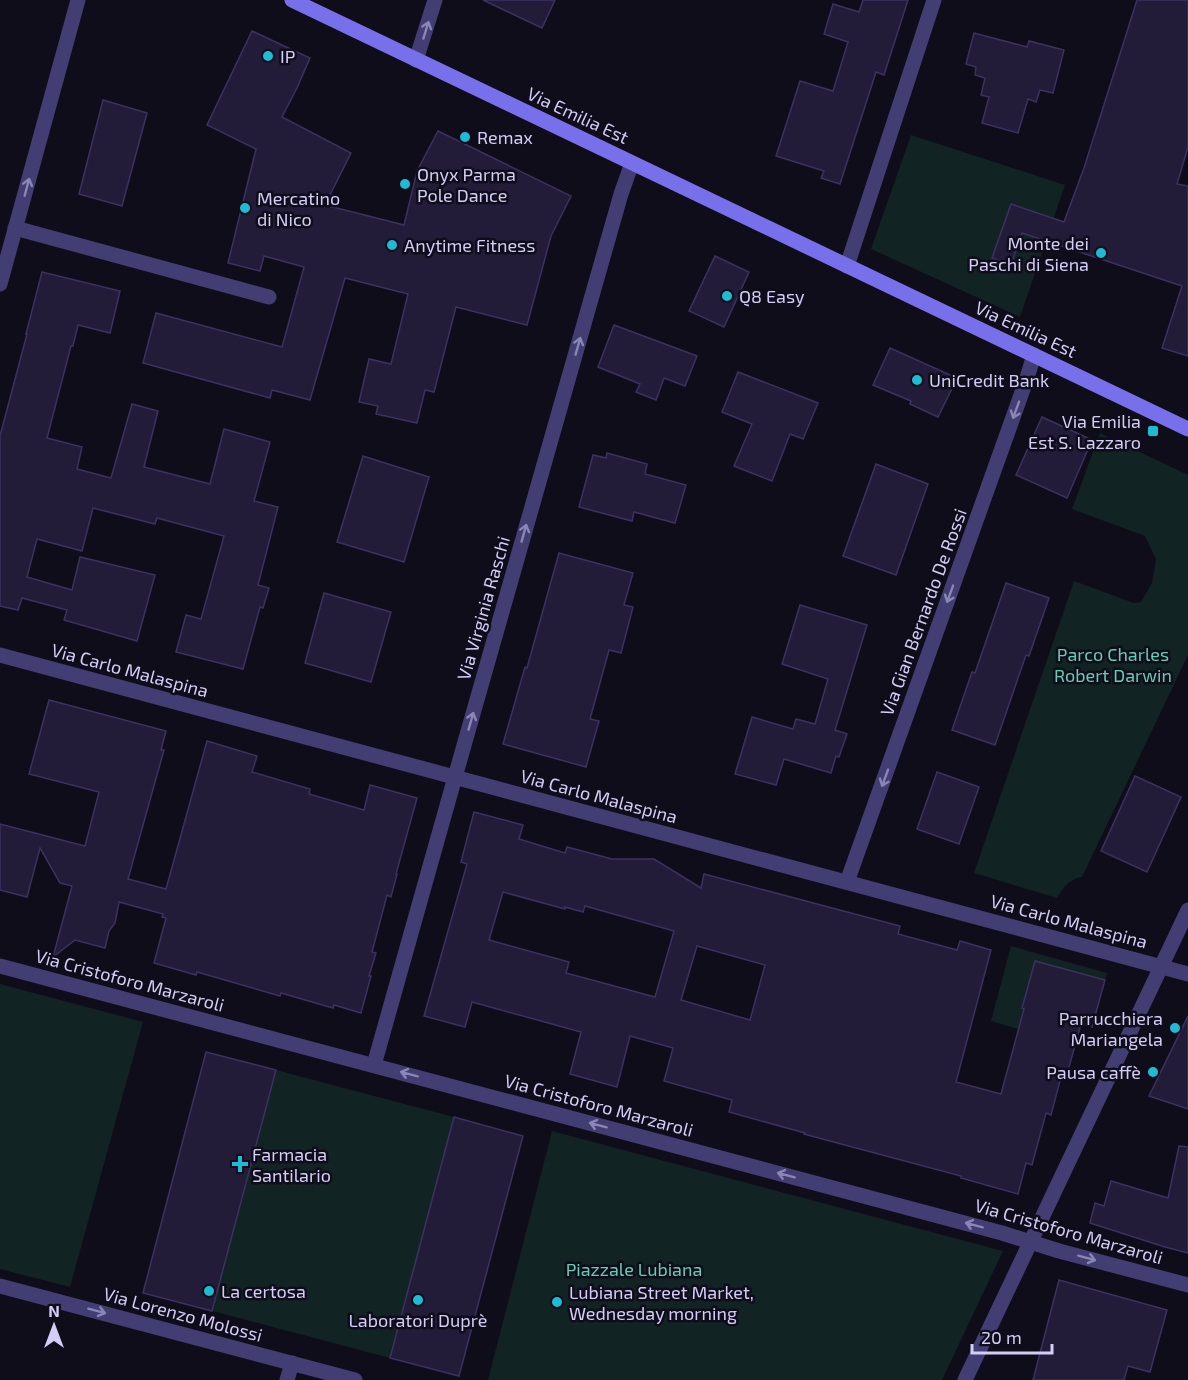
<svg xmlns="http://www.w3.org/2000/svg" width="1188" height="1380" font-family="'Exo 2',sans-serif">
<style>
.green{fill:#112323}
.building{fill:#221c38;stroke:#3c3161;stroke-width:1.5;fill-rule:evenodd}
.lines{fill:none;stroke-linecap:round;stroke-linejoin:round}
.minor{stroke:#423e73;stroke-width:15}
.secondary{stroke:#7870eb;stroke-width:15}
.oneway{stroke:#8a86b6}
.poi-dot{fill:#1dbbd4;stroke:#100d1a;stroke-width:2}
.labels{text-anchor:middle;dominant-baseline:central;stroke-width:5;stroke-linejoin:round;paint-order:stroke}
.poi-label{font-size:18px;fill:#d3cdf8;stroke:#100d1a;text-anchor:start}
.street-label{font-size:18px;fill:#d3cdf8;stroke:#100d1a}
.park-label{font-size:18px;fill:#64cdb6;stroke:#100d1a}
</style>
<rect width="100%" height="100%" fill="#100d1a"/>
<g class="green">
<polygon points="911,135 1065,185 1020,317 871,249"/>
<path d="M1100 433 1188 475V655L1082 877C1069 879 1063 888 1057 898L974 873 1074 581 1134 603 1141 602 1152 583 1156 559 1145 536 1072 509Z"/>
<polygon points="1011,946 1107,973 1105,980 1035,961 1022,1008 1024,1009 1018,1029 991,1021"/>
<polygon points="0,984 143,1022 70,1287 0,1269"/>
<polygon points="276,1070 454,1117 390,1358 212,1311"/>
<polygon points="552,1131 1003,1251 942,1380 488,1380"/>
</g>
<g class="building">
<polygon points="483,0 555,0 542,28"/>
<polygon points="863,0 908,0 884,75 876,72 840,184 821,178 824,171 776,156 800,81 833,91 848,42 824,34 833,4 859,12"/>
<polygon points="1137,0 1188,0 1188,147 1177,184 1188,186 1188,356 1162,348 1182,286 1022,233 1011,265 992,258 1011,204 1064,222 1084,168"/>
<polygon points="252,31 310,58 297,88 282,117 351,153 325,205 404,225 417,171 438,131 571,196 551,236 527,325 456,307 434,392 425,390 417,423 376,414 378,406 359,402 369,359 391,364 408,294 345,278 310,400 272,390 270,398 143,363 156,313 282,347 304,267 264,256 260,271 228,263 256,149 207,125"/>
<polygon points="974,33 1027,47 1029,41 1064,50 1053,93 1040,90 1036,102 1028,99 1018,133 982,123 989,97 981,95 985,78 975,75 976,67 966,64"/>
<polygon points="103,100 147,113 122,206 79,194"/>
<polygon points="715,256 749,272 724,327 689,311"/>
<polygon points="42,272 120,291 110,333 78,325 73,346 71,346 47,438 82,447 77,469 111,478 132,404 158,411 144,467 210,484 224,429 270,442 254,501 278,507 258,585 269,588 263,608 260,607 243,669 176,652 186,615 201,619 224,536 157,518 155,524 93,508 82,551 37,539 27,577 72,590 80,557 155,575 137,641 64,620 67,610 22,598 18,610 0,606 0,436 27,334 26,334"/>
<polygon points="614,325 697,356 685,386 664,378 656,400 636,392 640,384 598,367"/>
<polygon points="890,348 957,378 938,417 910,404 911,401 873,385"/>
<polygon points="738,372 818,403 803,439 790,434 772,481 734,466 752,424 722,412"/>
<polygon points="1042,417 1092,440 1067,498 1016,475"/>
<polygon points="607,453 647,464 645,474 686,485 675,523 634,512 632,521 579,507 593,455 606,458"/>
<polygon points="363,456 429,477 404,562 337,542"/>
<polygon points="876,464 928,484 896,575 843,556"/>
<polygon points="559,553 633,573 624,605 633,607 621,653 609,650 590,719 599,721 586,767 503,744 525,667 527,668"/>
<polygon points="1006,583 1049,598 1029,656 1026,655 995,745 952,730 972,672 975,673"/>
<polygon points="324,593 391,612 371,682 305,663"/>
<polygon points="800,605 867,625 835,730 847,734 839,757 836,756 831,773 784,759 776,785 735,774 752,717 793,729 796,719 815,724 828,679 782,664"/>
<polygon points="49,700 166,731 161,750 164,750 128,879 166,889 207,741 257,756 252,772 310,789 309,794 364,810 370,785 417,798 396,874 397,874 391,897 387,895 372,952 376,953 369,976 371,976 361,1013 334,1005 333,1008 281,993 280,996 197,972 196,975 154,963 166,918 162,917 163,914 119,902 115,923 109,931 105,948 75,940 53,957 72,886 60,883 40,848 27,897 0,890 0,824 85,846 99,792 29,774"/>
<polygon points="937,772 979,787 959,844 917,829"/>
<polygon points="1135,776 1181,797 1147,872 1101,851"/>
<path d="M474 812 523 825 519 839 565 853 567 847 612 859H654L701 888 704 874 900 926 898 934 957 950 960 941 991 950 956 1082 1001 1094 1024 1009 1022 1008 1035 961 1105 980 1092 1027 1081 1024 1066 1078 1061 1077 1051 1115 1046 1113 1032 1165 1026 1163 1018 1194 961 1178V1176L804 1134 805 1133 729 1112 732 1100 664 1081 673 1048 630 1036 617 1087 570 1074 581 1032 472 1002 465 1027 424 1016 467 864 461 862ZM503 892 565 909V907L583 912 585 906 674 931 655 997 566 973 569 962 489 940ZM697 946 765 965 750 1020 681 1000Z"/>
<polygon points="1188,1016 1188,1109 1149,1096"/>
<polygon points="206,1052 276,1070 212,1311 143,1293"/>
<polygon points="454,1117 523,1136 459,1376 390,1358"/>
<polygon points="1179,1146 1188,1147 1188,1253 1165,1247 1090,1223 1095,1203 1104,1206 1111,1181 1168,1198"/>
<polygon points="1059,1280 1167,1310 1150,1372 1128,1366 1124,1380 1033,1380"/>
</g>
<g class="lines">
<g class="minor">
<polyline points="416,60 435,0"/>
<polyline points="15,228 269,297"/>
<polyline points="847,266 934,0"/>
<polyline points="0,284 78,0"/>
<polyline points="0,655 1188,974"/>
<polyline points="847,882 1026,381 1034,355"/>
<polyline points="0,966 1002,1233 1059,1251 1188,1285"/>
<polyline points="374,1065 455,777 621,194 632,163"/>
<polyline points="0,1286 355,1380"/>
<polyline points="287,1380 292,1363"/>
<polyline points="965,1380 1188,910"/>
</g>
<polyline class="secondary" points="292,0 1188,429"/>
</g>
<defs><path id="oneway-shaft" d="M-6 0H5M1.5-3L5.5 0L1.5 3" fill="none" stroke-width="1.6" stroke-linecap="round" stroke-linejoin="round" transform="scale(1.5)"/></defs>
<g class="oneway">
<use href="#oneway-shaft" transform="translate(426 30) rotate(-73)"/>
<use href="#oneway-shaft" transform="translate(27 187) rotate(-75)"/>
<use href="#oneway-shaft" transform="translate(578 346) rotate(-74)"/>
<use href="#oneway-shaft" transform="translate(1016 410) rotate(110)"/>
<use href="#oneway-shaft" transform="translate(524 533) rotate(-74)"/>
<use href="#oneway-shaft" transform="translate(950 594) rotate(110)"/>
<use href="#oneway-shaft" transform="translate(471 721) rotate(-74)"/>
<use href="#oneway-shaft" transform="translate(885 778) rotate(110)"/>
<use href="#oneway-shaft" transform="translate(409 1074) rotate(-165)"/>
<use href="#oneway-shaft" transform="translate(598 1125) rotate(-165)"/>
<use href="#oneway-shaft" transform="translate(786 1175) rotate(-165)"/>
<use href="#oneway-shaft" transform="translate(974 1225) rotate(-165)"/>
<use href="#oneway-shaft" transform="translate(1087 1258) rotate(15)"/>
<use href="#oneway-shaft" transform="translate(97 1311) rotate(15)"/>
</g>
<g class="poi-dot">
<circle cx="268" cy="56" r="6"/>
<circle cx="465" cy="137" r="6"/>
<circle cx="405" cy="184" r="6"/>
<circle cx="245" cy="208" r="6"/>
<circle cx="392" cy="245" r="6"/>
<circle cx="1101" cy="253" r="6"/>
<circle cx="727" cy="296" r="6"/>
<circle cx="917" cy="380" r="6"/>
<rect x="1147" y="425" width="12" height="12" rx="3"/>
<circle cx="1175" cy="1028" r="6"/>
<circle cx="1153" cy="1072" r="6"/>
<path d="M237 1155h6v6h6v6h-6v6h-6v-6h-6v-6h6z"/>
<circle cx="209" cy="1291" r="6"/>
<circle cx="418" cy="1300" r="6"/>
<circle cx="557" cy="1302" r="6"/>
</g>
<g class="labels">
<g class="poi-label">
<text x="280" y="56">IP</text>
<text x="477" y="137">Remax</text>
<text x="417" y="174">Onyx Parma<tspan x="417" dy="21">Pole Dance</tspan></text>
<text x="257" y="198">Mercatino<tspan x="257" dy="21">di Nico</tspan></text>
<text x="1089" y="243" text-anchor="end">Monte dei<tspan x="1089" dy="21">Paschi di Siena</tspan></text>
<text x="404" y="245">Anytime Fitness</text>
<text x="739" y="296">Q8 Easy</text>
<text x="929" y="380">UniCredit Bank</text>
<text x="1141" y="421" text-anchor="end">Via Emilia<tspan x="1141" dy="21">Est S. Lazzaro</tspan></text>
<text x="1163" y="1018" text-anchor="end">Parrucchiera<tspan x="1163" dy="21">Mariangela</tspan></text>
<text x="1141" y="1072" text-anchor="end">Pausa caffè</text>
<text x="252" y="1154">Farmacia<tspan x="252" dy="21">Santilario</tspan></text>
<text x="221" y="1291">La certosa</text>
<text x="569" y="1292">Lubiana Street Market,<tspan x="569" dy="21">Wednesday morning</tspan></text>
<text x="418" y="1320" text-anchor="middle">Laboratori Duprè</text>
</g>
<g class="street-label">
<text transform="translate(578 115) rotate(25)">Via Emilia Est</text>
<text transform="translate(1026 329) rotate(25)">Via Emilia Est</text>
<text transform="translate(483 608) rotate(-74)">Via Virginia Raschi</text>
<text transform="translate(923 612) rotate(-70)">Via Gian Bernardo De Rossi</text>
<text transform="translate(130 670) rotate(15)">Via Carlo Malaspina</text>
<text transform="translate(599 796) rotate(15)">Via Carlo Malaspina</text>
<text transform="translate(1069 921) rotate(15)">Via Carlo Malaspina</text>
<text transform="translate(130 980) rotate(15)">Via Cristoforo Marzaroli</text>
<text transform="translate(599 1105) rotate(15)">Via Cristoforo Marzaroli</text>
<text transform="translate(1069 1231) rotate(16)">Via Cristoforo Marzaroli</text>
<text transform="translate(183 1314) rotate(15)">Via Lorenzo Molossi</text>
</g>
<g class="park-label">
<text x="1113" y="654">Parco Charles<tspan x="1113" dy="21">Robert Darwin</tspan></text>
<text x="634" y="1269">Piazzale Lubiana</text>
</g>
</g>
<g transform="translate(54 1326)" stroke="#100d1a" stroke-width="4.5" paint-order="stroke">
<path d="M0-4.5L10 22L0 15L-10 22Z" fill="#d3cdf8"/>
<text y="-9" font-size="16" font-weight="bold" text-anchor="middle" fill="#d3cdf8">N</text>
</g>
<path d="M972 1344v9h80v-9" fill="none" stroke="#d3cdf8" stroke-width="3"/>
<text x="981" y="1344" font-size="18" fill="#d3cdf8" stroke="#100d1a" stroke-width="4.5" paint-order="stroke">20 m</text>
</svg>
